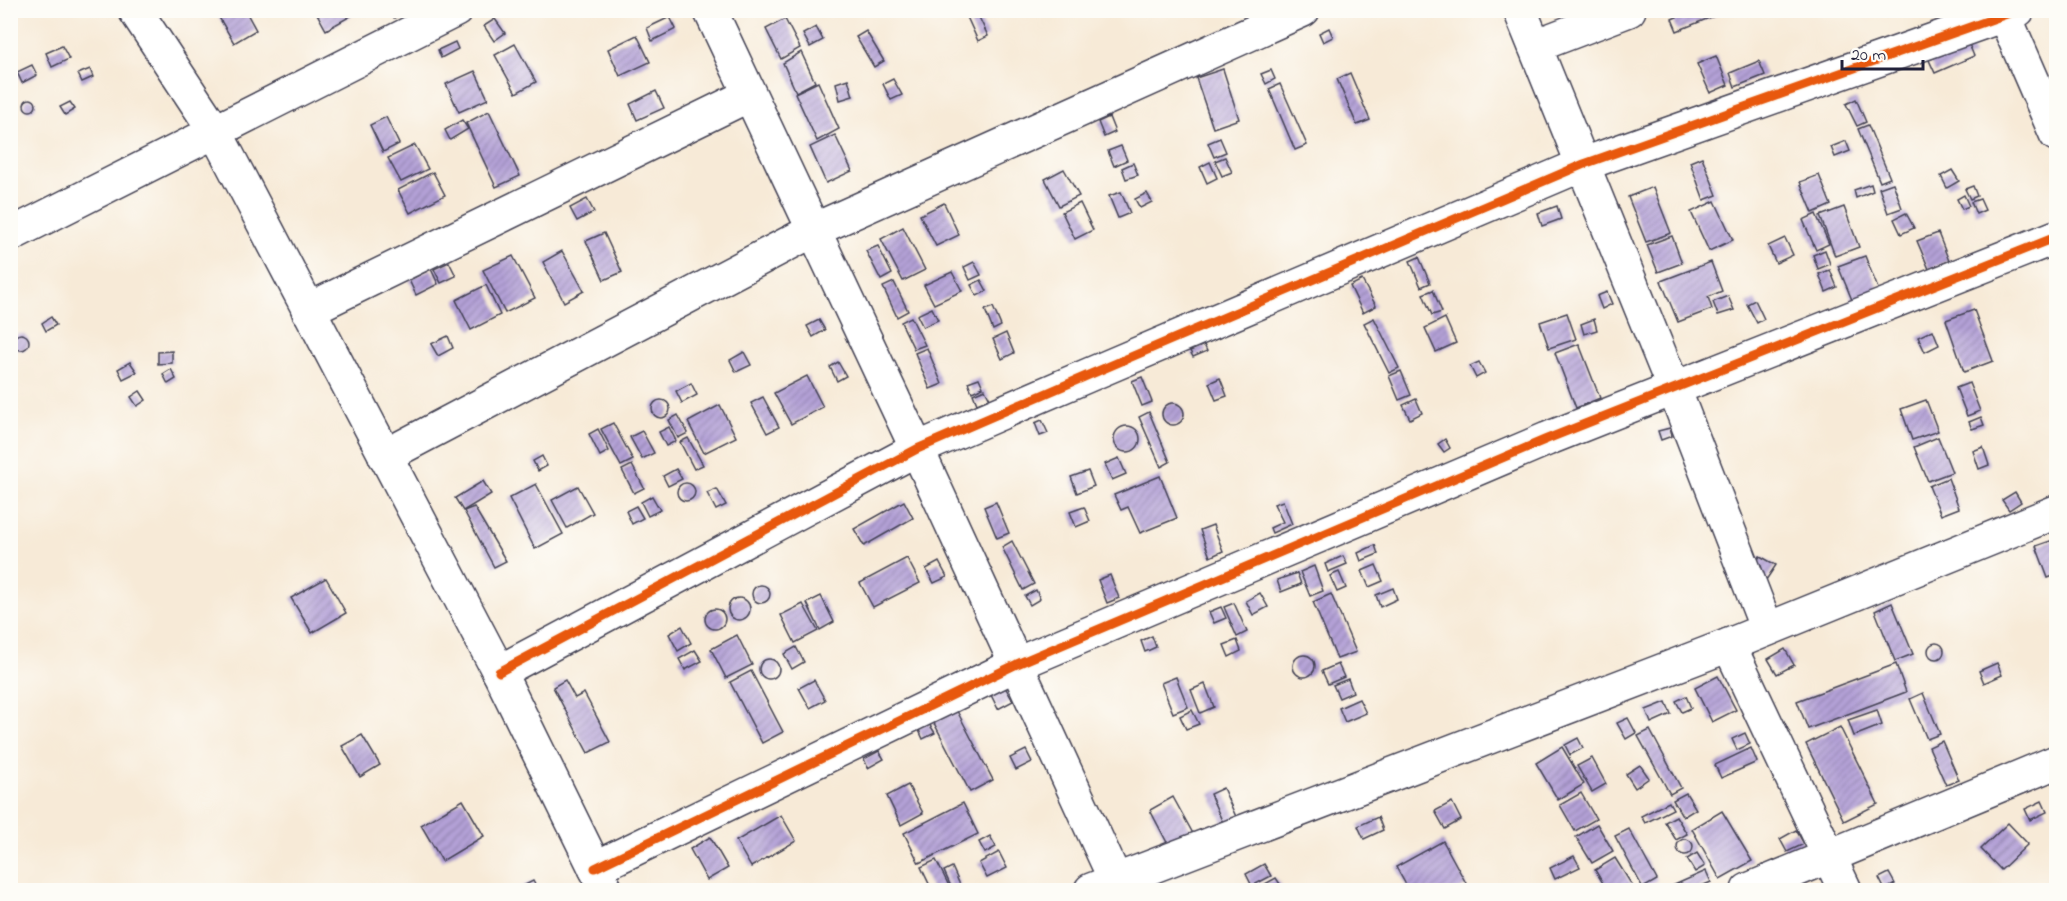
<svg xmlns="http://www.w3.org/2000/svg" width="2067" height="901" font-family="'Indie Flower',sans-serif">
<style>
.building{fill:url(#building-hatch)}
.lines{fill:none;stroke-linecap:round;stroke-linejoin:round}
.minor-casing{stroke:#424052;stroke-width:36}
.minor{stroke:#fff;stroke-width:33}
.cycleway-casing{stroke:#fdfcf7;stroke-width:13}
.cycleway{stroke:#e8590c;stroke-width:9}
</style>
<defs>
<pattern id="building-hatch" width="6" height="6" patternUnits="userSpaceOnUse" patternTransform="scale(1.5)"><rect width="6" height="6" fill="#b4a1d7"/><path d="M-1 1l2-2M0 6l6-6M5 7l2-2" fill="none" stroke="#9283b0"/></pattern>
</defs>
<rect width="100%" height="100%" fill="#fdfcf7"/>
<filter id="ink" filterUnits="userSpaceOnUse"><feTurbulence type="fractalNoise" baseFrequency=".0167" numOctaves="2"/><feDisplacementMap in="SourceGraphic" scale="12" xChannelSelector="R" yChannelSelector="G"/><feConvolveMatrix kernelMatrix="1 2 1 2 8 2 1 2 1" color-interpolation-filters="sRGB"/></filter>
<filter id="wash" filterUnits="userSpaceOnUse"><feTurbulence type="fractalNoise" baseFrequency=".008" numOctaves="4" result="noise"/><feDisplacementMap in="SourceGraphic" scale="24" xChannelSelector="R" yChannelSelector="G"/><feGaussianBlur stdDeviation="1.35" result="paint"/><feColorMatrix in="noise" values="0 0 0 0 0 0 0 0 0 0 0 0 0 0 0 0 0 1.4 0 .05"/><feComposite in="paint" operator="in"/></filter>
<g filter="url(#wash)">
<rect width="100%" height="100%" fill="#f7ead7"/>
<g id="blocks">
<g class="building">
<polygon points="223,10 245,10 256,30 234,43 217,14"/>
<polygon points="315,10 357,10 358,12 326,30"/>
<polygon points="390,10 408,10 394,18"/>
<polygon points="1693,10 1718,10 1719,14 1677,31 1672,19"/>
<polygon points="977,13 988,36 978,41 967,17"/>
<polygon points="670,17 676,29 652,41 647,28"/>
<polygon points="495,19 505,33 494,41 484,26"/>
<polygon points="785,19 800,48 781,59 766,29"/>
<polygon points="816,27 823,40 810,47 803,34"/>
<polygon points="1329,28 1333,37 1323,42 1319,33"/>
<polygon points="866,31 884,61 874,67 856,37"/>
<polygon points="637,35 650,62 620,76 608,49"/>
<polygon points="455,42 458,49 441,58 438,50"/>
<polygon points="1968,42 1974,56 1935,73 1929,60"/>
<polygon points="515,44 536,82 516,93 495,55"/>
<polygon points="62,46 69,59 52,67 46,53"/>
<polygon points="801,52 815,82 796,92 783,63"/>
<polygon points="1716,56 1728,85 1710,93 1697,64"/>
<polygon points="1759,61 1765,75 1735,87 1730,73"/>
<polygon points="32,65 37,75 22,83 17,72"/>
<polygon points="90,69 93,77 82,82 78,74"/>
<polygon points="1223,69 1239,119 1213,128 1196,78"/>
<polygon points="1271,70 1275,79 1266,84 1261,74"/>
<polygon points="475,71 488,99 459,112 446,84"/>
<polygon points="1350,73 1370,120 1357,125 1337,79"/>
<polygon points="848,79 853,96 840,100 836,83"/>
<polygon points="893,79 902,95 891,100 883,84"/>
<polygon points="818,82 839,129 817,141 795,93"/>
<polygon points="1280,84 1307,145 1295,150 1269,89"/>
<polygon points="656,91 664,108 637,120 630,104"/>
<circle cx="30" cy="105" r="6"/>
<polygon points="1856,99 1866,122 1857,126 1846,104"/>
<polygon points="70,102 75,109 65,115 60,107"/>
<polygon points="489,111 520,176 496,187 466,123"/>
<polygon points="386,117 399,144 383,152 370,125"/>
<polygon points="1109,117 1115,132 1104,137 1098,122"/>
<polygon points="462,120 468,129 450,140 445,130"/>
<polygon points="1868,125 1890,178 1880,182 1858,129"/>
<polygon points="835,135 852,171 826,183 810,147"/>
<polygon points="1220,138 1226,152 1214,157 1208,143"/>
<polygon points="1846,141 1850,151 1835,157 1831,147"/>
<polygon points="415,145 428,169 401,182 388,158"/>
<polygon points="1121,146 1127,160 1114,166 1108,151"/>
<polygon points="1225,157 1232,172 1222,176 1215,161"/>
<polygon points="1702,157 1717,195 1704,200 1690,162"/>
<polygon points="1210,162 1217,178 1207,183 1200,167"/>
<polygon points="1133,163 1138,175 1126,179 1122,168"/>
<polygon points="1064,169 1079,196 1059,206 1045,179"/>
<polygon points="1952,170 1959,181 1947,188 1941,176"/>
<polygon points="433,172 445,195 410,213 398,190"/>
<polygon points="1819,175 1831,205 1813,213 1800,182"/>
<polygon points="1893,183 1902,208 1888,213 1879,188"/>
<polygon points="1871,184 1873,191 1856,198 1854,190"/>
<polygon points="1973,186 1977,196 1970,199 1965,189"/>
<polygon points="1653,187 1671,233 1646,242 1628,197"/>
<polygon points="1121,192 1130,213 1118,218 1109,196"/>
<polygon points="1147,193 1152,202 1140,208 1135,199"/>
<polygon points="1964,195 1969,206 1962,209 1957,199"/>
<polygon points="587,199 594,212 577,221 570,208"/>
<polygon points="1980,199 1985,210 1976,214 1971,202"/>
<polygon points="1715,201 1733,240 1709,251 1691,212"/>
<polygon points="944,203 959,235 936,246 920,215"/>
<polygon points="1080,203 1093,230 1075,239 1062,212"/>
<polygon points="1557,206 1561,219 1542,226 1538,213"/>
<polygon points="1844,207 1859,247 1835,256 1820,216"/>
<polygon points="1906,213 1914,228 1901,234 1894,219"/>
<polygon points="1816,214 1829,244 1816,250 1803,220"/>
<polygon points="903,227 925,270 903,281 881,239"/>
<polygon points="604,233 622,272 604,280 586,241"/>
<polygon points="1938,233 1949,261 1929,269 1917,241"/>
<polygon points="1672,236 1682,263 1658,272 1647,245"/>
<polygon points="1785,238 1793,255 1776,263 1768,246"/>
<polygon points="878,246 892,274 881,280 866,251"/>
<polygon points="1825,250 1830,264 1818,269 1813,255"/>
<polygon points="562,251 584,291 564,302 543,262"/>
<polygon points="513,256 535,298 505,313 483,270"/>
<polygon points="1865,256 1883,301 1857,312 1838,266"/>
<polygon points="1419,257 1430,283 1421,287 1410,261"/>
<polygon points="449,262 456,276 441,283 434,269"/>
<polygon points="974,262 981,275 970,280 964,267"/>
<polygon points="1711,262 1722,291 1708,297 1712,309 1678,322 1661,281"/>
<polygon points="431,269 438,284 416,295 409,280"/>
<polygon points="1830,270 1837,287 1826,292 1819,274"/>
<polygon points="952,272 962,291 934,304 924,285"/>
<polygon points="981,280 987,291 977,296 971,285"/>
<polygon points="1362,280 1376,306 1363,313 1350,286"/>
<polygon points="894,282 908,311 897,317 883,287"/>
<polygon points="486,285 500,315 471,330 456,300"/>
<polygon points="1433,290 1442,312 1432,315 1423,294"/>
<polygon points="1607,292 1612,304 1602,309 1597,296"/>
<polygon points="1728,296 1734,310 1718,315 1713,302"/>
<polygon points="1755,300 1764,319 1757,323 1747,304"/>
<polygon points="993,307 1001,326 993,330 985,310"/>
<polygon points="932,308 938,320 923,327 917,315"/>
<polygon points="1974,310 1993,361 1964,372 1946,320"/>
<polygon points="1567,313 1576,339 1549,348 1540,322"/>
<polygon points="51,317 56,325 46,331 42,323"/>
<polygon points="911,317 925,345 914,349 901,322"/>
<polygon points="1374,318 1399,368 1389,373 1364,323"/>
<polygon points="1445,318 1456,343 1436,352 1425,328"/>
<polygon points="1594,319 1597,330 1584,334 1581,324"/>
<polygon points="819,320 825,330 813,337 807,326"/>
<polygon points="1933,330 1939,345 1925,352 1918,337"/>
<polygon points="1006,333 1014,353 1002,359 993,339"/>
<circle cx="21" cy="342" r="8"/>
<polygon points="448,336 453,348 438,356 431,344"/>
<polygon points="1579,344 1600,398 1576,408 1555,353"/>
<polygon points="1204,345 1207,351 1193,357 1190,351"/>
<polygon points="927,348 942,384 930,389 915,353"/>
<polygon points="172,351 172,363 158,364 158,352"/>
<polygon points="744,352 751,365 736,372 730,360"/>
<polygon points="130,362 137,372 123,379 118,369"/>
<polygon points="838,362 846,376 837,381 830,367"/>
<polygon points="1479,362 1485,373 1476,378 1470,366"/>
<polygon points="171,369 176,379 168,384 163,374"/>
<polygon points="1401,371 1411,395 1399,400 1389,376"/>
<polygon points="807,376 823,407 791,424 774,393"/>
<polygon points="1142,377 1152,402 1142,406 1132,381"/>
<polygon points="979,378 983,387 972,392 968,382"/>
<polygon points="1220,378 1227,396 1216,400 1209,383"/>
<polygon points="691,383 697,395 682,403 676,391"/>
<polygon points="1969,383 1980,411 1967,416 1956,388"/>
<polygon points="985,389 990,399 977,404 973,394"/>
<polygon points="140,391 146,400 137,406 131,397"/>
<polygon points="763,397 779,427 767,433 751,403"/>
<polygon points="1416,399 1422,413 1410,419 1403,405"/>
<polygon points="1926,400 1938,431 1912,440 1901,409"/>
<circle cx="661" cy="409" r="9"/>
<circle cx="1173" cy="414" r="11"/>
<polygon points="720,405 736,437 704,453 688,422"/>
<polygon points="1149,412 1170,462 1161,467 1139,417"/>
<polygon points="678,415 688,433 678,438 669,420"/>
<polygon points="1981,417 1984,425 1972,429 1969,422"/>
<polygon points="1042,420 1048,433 1040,436 1035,423"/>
<polygon points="613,423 633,460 621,466 601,429"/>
<circle cx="1127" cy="439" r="13"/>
<polygon points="669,427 676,441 666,446 659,432"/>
<polygon points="1670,428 1672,436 1661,440 1658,431"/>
<polygon points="598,429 609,451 600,456 589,434"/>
<polygon points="642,431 654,453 642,459 630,437"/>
<polygon points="1938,437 1952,472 1928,481 1914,447"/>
<polygon points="688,438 703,465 694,469 680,442"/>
<polygon points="1445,439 1450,448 1444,452 1438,444"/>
<polygon points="1983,447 1989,465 1979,469 1973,451"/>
<polygon points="542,456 547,466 538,471 533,461"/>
<polygon points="1119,458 1126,474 1112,480 1105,464"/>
<polygon points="632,465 644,488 634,493 622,470"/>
<polygon points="676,469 682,479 668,486 663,476"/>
<polygon points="1088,471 1094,486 1077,493 1071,477"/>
<polygon points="1160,476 1177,518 1140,533 1128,507 1121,510 1114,495"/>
<polygon points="1948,478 1959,508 1941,515 1929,486"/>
<polygon points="483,481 491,494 463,511 455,498"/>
<circle cx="686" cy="492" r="9"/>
<polygon points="536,484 563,534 535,549 509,498"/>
<polygon points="578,486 593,513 567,528 552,500"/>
<polygon points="717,489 726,505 716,510 707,493"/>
<polygon points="2015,492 2021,502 2009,510 2002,500"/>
<polygon points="652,496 660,510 648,516 641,502"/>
<polygon points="904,501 913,518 864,546 854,529"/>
<polygon points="1283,501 1292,524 1272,533 1270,528 1283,522 1274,504"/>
<polygon points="996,502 1009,533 997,538 984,507"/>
<polygon points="636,506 643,518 632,524 626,511"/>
<polygon points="474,507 506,561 494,567 464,511"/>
<polygon points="1084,507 1090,521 1076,527 1070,512"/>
<polygon points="1213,525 1223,551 1210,557 1200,530"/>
<polygon points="2056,539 2056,575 2048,578 2036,546"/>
<polygon points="1012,541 1034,584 1023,590 1002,547"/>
<polygon points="1375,545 1378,554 1361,561 1358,553"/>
<polygon points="1343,556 1347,564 1328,572 1325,564"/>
<polygon points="1760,556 1776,565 1766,580 1751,571"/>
<polygon points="907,558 920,583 873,607 860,583"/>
<polygon points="939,562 947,577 934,583 926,569"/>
<polygon points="1376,565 1383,581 1369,587 1362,571"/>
<polygon points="1314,566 1323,591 1310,596 1300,572"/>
<polygon points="1339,572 1346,588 1337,592 1330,576"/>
<polygon points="1297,573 1301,584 1281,592 1277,580"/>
<polygon points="1110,575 1119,598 1107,603 1098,580"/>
<polygon points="326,578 346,613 312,633 291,598"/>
<circle cx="761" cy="594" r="9"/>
<polygon points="1393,588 1397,599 1380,607 1376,595"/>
<polygon points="1036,590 1040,599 1030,605 1025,596"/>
<polygon points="1260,593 1268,607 1253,615 1246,601"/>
<polygon points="1331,594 1356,652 1337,659 1313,602"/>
<polygon points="821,596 834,622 820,630 807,603"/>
<circle cx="739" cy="609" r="11"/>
<polygon points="1234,603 1247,632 1237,637 1224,607"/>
<polygon points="1892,603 1913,654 1895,661 1875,611"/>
<polygon points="803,604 818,631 795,643 781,615"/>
<polygon points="1221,607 1226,618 1214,623 1209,612"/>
<circle cx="715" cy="619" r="10"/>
<polygon points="682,626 691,643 678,651 669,634"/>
<polygon points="737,635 752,665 726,678 711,649"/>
<polygon points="1152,636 1156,647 1145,652 1141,641"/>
<polygon points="1237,640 1241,651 1229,657 1224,645"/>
<circle cx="1936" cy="651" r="8"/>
<polygon points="796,647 804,662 792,669 784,654"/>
<polygon points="1785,649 1794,665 1777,674 1768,659"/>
<polygon points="695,650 702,661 685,670 679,659"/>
<circle cx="1304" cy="666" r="11"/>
<circle cx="769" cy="669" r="10"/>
<polygon points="1997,663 2002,675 1984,683 1979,671"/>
<polygon points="1338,664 1344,677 1328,684 1322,671"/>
<polygon points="1896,664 1906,692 1808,729 1797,701"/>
<polygon points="751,671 783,732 762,743 730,682"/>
<polygon points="1718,676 1736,710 1712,722 1695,688"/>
<polygon points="1176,677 1188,707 1173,713 1161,683"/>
<polygon points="1348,679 1353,692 1339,698 1333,685"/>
<polygon points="565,680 575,698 584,693 610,742 588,753 553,687"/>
<polygon points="814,680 825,700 810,708 799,688"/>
<polygon points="1205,684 1214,707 1200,713 1191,690"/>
<polygon points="1005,687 1013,701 998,709 991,695"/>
<polygon points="1923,693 1940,734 1927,739 1910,699"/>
<polygon points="1686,696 1691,708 1682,712 1676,701"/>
<polygon points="1359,699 1366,713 1345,722 1339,708"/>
<polygon points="1666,702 1671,714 1651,723 1646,710"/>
<polygon points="956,709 993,780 970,792 933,721"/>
<polygon points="1192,710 1199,724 1186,729 1180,716"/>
<polygon points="1877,710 1882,725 1854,736 1848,720"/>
<polygon points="1628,718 1636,733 1626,739 1617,723"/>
<polygon points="928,722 935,733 923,739 918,728"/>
<polygon points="1840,727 1878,804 1844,821 1806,744"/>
<polygon points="1650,730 1681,788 1670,794 1638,736"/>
<polygon points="1745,733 1750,744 1737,750 1732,739"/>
<polygon points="362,735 380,765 360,777 342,746"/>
<polygon points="1578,738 1583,748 1570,755 1565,745"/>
<polygon points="1942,741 1959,780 1946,785 1929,747"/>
<polygon points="1562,747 1584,784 1558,800 1536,763"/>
<polygon points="1751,748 1757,762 1721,778 1715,765"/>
<polygon points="1026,750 1032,762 1016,770 1010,758"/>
<polygon points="879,751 884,759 868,768 864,759"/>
<polygon points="1592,758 1606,784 1592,792 1577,766"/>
<polygon points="1640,765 1649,778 1635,788 1626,774"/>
<polygon points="908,785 923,813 901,825 887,796"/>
<polygon points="1223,788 1237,819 1224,825 1210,794"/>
<polygon points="1581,793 1596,819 1575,831 1560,805"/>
<polygon points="1686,793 1696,809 1683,817 1673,800"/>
<polygon points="1173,797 1197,841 1173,854 1150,810"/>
<polygon points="463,800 484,836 442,861 421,825"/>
<polygon points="2042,801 2047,812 2030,820 2025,809"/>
<polygon points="1452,802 1461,820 1445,829 1435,811"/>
<polygon points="1669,802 1673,809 1645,823 1641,816"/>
<polygon points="963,803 978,834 919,863 904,833"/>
<polygon points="1722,811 1752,861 1720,879 1692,829"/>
<polygon points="781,815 796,841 751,867 736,841"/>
<polygon points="1676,816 1687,834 1676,840 1665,822"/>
<polygon points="1378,817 1383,830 1364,839 1358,826"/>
<polygon points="2008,823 2028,844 2001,870 1981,849"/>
<polygon points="1597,824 1613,851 1592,863 1576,837"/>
<polygon points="1629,829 1657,880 1643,888 1615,836"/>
<polygon points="1796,830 1804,844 1787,852 1780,839"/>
<polygon points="990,836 996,847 985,853 979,842"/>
<polygon points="710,837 728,868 707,880 690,849"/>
<circle cx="1685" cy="847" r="8"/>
<polygon points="1443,841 1467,885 1458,890 1409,890 1396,867"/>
<polygon points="999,852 1007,868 987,878 979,863"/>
<polygon points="1697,853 1705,866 1695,872 1687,859"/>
<polygon points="1574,856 1580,867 1555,879 1550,868"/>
<polygon points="1615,858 1635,890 1607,890 1595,870"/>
<polygon points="936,860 951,890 932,890 921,867"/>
<polygon points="1264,864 1271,876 1252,886 1246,874"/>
<polygon points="952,867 960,885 952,889 944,871"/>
<polygon points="1706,871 1711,882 1692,890 1663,890"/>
<polygon points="1889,873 1895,884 1885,890 1879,878"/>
<polygon points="1276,878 1284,890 1269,890 1265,884"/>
<polygon points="533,881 538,890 520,890 519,888"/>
</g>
</g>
</g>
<g filter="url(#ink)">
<use href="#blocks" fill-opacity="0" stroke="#424052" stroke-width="1.5"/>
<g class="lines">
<defs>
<g id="minor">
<polyline points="135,10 215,131 499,672 606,890"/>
<polyline points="710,10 917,449 1120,890"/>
<polyline points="1520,10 1674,389 1767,629"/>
<polyline points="2002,10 2056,134"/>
<polyline points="1535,46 1629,10"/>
<polyline points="10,235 456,10"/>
<polyline points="308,310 749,95"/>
<polyline points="385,456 814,230 1303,10"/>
<polyline points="1729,645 1845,890"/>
<polyline points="499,672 917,449 1091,374 1584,164 2018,10"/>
<polyline points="595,868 1017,664 1547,439 2056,237"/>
<polyline points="1091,890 1729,645 2056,512"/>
<polyline points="1748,890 2056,762"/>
</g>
</defs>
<use href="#minor" class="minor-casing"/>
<use href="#minor" class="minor"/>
<defs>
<g id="cycleway">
<polyline points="499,672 917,449 1091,374 1584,164 2018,10"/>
<polyline points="595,868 1017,664 1547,439 2056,237"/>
</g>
</defs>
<use href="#cycleway" class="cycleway-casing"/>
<use href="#cycleway" class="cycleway"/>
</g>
</g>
<rect width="2067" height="901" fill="none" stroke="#fdfcf7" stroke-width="36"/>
<path d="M1842 60v9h81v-9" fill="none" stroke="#22223b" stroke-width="3"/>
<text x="1851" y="60" font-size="18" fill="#22223b" stroke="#fdfcf7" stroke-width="4.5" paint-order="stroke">20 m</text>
</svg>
